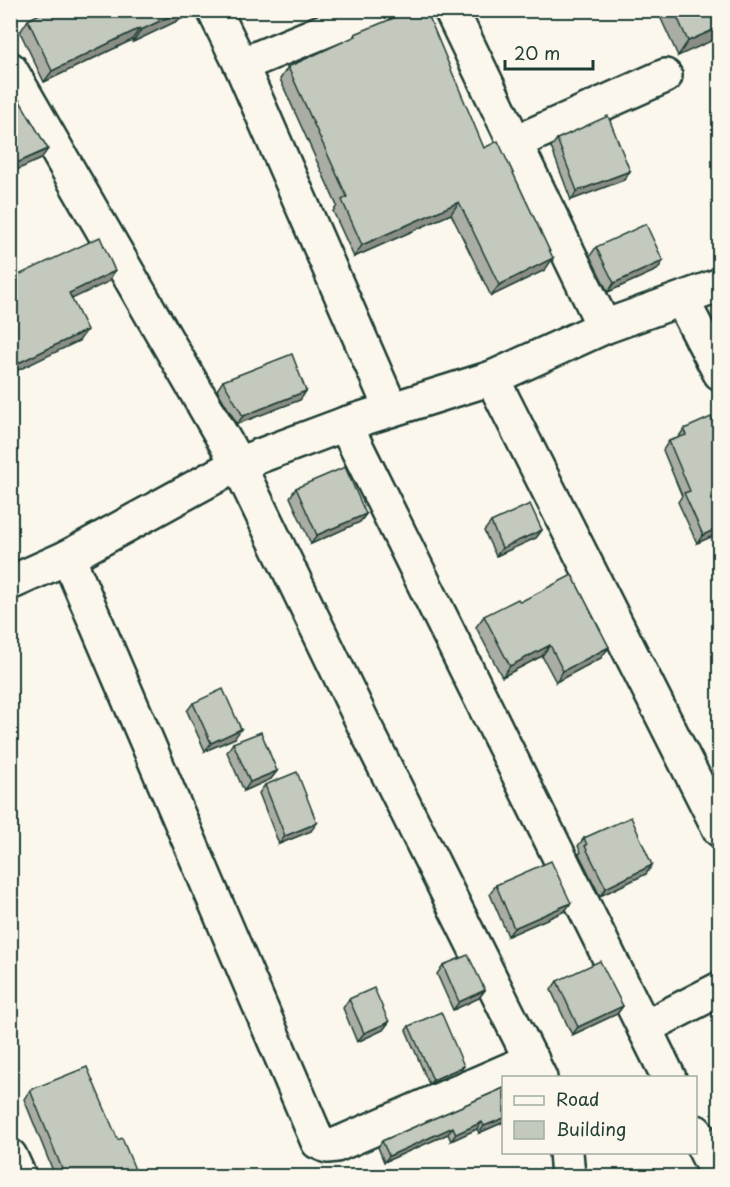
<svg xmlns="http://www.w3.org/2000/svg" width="730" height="1187" font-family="'Playpen Sans',sans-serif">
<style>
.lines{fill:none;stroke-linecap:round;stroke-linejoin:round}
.minor-casing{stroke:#1f3d34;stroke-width:38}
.minor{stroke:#fbf7ec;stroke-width:33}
.wall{fill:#a9ada3;stroke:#1f3d34;stroke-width:1.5}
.shaded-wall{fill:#898d85;stroke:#1f3d34;stroke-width:1.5}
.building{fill:#c4c9be;stroke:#1f3d34;stroke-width:1.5}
</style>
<rect width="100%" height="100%" fill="#fbf7ec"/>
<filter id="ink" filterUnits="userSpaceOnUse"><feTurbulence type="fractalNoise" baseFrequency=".0167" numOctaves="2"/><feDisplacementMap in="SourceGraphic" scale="12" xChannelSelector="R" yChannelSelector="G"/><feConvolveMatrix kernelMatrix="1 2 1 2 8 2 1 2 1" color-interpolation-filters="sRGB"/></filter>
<g filter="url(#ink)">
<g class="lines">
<defs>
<g id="minor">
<polyline points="214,10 241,65 391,409"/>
<polyline points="451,10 604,327"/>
<polyline points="241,65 375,10"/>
<polyline points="10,69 238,464 366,729 540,1078"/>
<polyline points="514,143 665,76"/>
<polyline points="682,300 720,373"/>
<polyline points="492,378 720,830"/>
<polyline points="345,424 669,1078"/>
<polyline points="68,557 318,1142 327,1146 336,1145 532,1060"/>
<polyline points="10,583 68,557 238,464 345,424 492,378 604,327 720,285"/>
<polyline points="644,1028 720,989"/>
<polyline points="696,1132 718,1176"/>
<polyline points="566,1152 568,1176"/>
<polyline points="10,1156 19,1176"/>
</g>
</defs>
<use href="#minor" class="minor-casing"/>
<use href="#minor" class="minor"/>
</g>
<g class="wall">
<polygon points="47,10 197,10 196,12 133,42 132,40 44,82 20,32 28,20"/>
<polygon points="657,10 720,10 678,56"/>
<polygon points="355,34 484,148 545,270 491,296 451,214 354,257 333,211 337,206 280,79 288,67 353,38"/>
<polygon points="557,139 630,171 624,180 571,200 551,147"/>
<polygon points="596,247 663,261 657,270 608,292 590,256"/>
<polygon points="223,381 306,391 300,400 237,424 217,390"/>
<polygon points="684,429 720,533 697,543 678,502 682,496 663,450 669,441 678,438"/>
<polygon points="296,488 366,514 360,522 311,544 290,497"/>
<polygon points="491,522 542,530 536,538 496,556 484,531"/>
<polygon points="520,602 609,647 601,658 556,682 542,656 502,677 476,627 484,616"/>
<polygon points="193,703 235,738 205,751 187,711"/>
<polygon points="233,743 277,771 271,779 244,791 227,752"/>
<polygon points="720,773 720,787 715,779"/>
<polygon points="265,785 311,831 279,844 259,793"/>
<polygon points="584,838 652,865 646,874 600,896 579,854 581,852 578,846"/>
<polygon points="496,885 565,911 508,936 490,894"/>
<polygon points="443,965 485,990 479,998 453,1010 437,974"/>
<polygon points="557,981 623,1006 617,1014 572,1035 551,990"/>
<polygon points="349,999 389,1022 383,1030 357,1042 343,1008"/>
<polygon points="409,1026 464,1066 460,1071 429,1084 406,1030"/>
<polygon points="504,1088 504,1122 479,1133 477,1129 451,1141 448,1134 384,1162 378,1147 382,1141"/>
<polygon points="30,1090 133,1176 55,1176 24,1099"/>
</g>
<g class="shaded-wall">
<polygon points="183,10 197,10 196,12 133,42 141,30"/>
<polygon points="720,27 720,37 678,56 688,41"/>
<polygon points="140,28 132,40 44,82 52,71"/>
<polygon points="48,149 41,159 10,173 10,166"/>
<polygon points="630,171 624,180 571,200 577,191"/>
<polygon points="459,202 451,214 354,257 362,245"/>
<polygon points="553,258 545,270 491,296 499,285"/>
<polygon points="663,261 657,270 608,292 614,283"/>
<polygon points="115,271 108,282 61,304 69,293"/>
<polygon points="87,330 79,341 10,374 10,367"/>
<polygon points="306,391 300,400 237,424 243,416"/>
<polygon points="366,514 360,522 311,544 317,535"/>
<polygon points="720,527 720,533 697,543 703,535"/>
<polygon points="542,530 536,538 496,556 502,548"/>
<polygon points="550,645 542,656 502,677 510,666"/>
<polygon points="609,647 601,658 556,682 563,671"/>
<polygon points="241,729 235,738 205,751 211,743"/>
<polygon points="277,771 271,779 244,791 250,782"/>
<polygon points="317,823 311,831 279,844 285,836"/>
<polygon points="652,865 646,874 600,896 606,888"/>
<polygon points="571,903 565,911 508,936 514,928"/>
<polygon points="485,990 479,998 453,1010 459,1002"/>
<polygon points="623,1006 617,1014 572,1035 578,1027"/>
<polygon points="389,1022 383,1030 357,1042 364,1033"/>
<polygon points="464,1066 460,1071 429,1084 433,1080"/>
<polygon points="504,1118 504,1122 479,1133 484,1126"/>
<polygon points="482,1122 477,1129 451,1141 456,1134"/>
<polygon points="453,1127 448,1134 384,1162 389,1156"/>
<polygon points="136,1172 133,1176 125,1176"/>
</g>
<g class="building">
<polygon points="47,10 183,10 141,30 140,28 52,71 28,20"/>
<polygon points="413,10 426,10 484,148 498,141 553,258 499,285 459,202 362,245 342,200 347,197 288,67 356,36 355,34"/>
<polygon points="674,10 720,10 720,27 688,41"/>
<polygon points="10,84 48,149 10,166"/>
<polygon points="608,116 630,171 577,191 557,139"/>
<polygon points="646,224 663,261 614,283 596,247"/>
<polygon points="100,237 115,271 69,293 87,330 10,367 10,279"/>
<polygon points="292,354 306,391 243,416 223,381"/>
<polygon points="711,417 714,425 720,423 720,527 703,535 684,493 690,491 669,441 686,435 684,429"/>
<polygon points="345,467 366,514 317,535 296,488"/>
<polygon points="530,504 542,530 502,548 491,522"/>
<polygon points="572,575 609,647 563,671 550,645 510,666 484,616 518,599 520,602"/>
<polygon points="223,689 241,729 211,743 193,703"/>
<polygon points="261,732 277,771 250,782 233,743"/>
<polygon points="297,772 317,823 285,836 265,785"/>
<polygon points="631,817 652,865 606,888 585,846 587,845 584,838"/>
<polygon points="551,861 571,903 514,928 496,885"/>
<polygon points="468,955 485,990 459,1002 443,965"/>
<polygon points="600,961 623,1006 578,1027 557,981"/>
<polygon points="374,988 389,1022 364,1033 349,999"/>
<polygon points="441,1012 464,1066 433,1080 409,1026"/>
<polygon points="87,1067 118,1140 122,1138 136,1172 125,1176 65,1176 30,1090"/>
<polygon points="504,1088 504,1118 484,1126 482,1122 456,1134 453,1127 389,1156 382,1141"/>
</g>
</g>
<rect width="730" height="1187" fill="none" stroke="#fbf7ec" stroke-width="36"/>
<rect x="18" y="18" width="694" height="1151" fill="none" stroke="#1f3d34" stroke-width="2" filter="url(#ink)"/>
<rect x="502" y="1076" width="195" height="78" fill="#fbf7ec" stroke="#a3ada2" stroke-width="1.5"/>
<rect x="514" y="1096" width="30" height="9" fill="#fbf7ec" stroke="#a3ada2" stroke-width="1.5"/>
<text x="556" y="1106" font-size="18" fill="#1f3d34">Road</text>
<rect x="514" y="1121" width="30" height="18" fill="#c4c9be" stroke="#a3ada2" stroke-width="1.5"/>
<text x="556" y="1136" font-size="18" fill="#1f3d34">Building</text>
<path d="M505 60v9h88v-9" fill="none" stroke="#1f3d34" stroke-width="3"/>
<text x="514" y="60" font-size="18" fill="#1f3d34" stroke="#fbf7ec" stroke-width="4.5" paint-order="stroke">20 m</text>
</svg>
